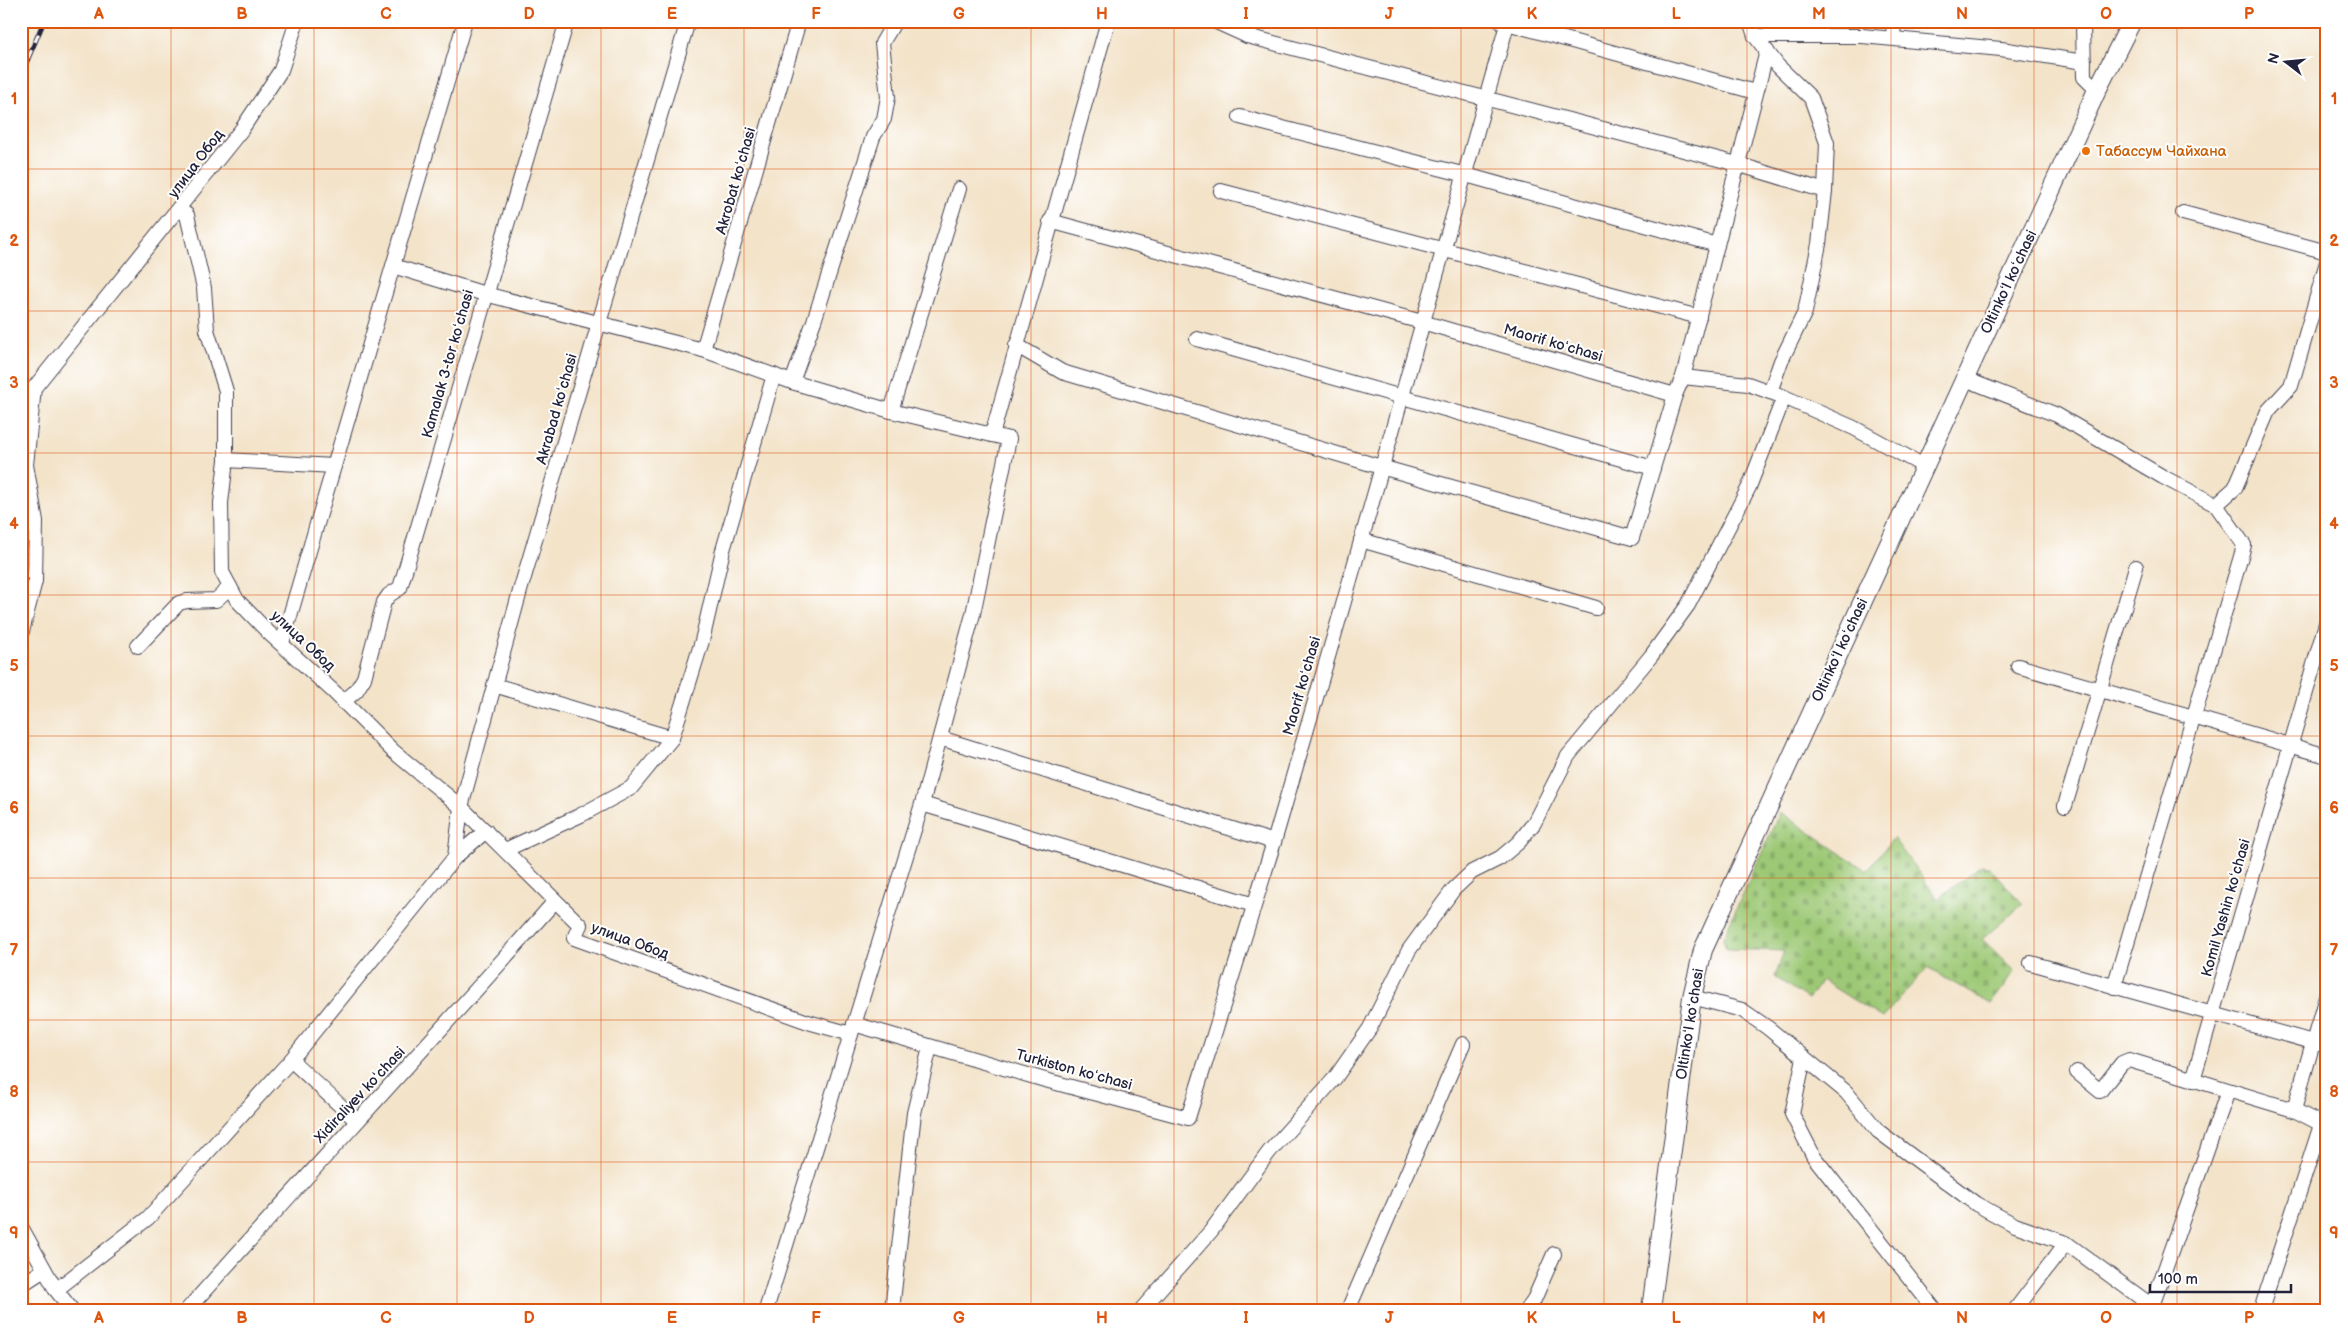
<svg xmlns="http://www.w3.org/2000/svg" width="2348" height="1331" font-family="'Balsamiq Sans',sans-serif">
<style>
.cemetery{fill:url(#cemetery-stones);stroke:#607658}
.lines{fill:none;stroke-linecap:round;stroke-linejoin:round}
.minor-casing{stroke:#413f50;stroke-width:16}
.major-casing{stroke:#413f50;stroke-width:20}
.minor{stroke:#fff;stroke-width:14}
.major{stroke:#fff;stroke-width:18}
.rail-casing{stroke:#22223b;stroke-width:5}
.rail{stroke:#fff;stroke-width:3;stroke-dasharray:9;stroke-linecap:butt}
.grid{fill:none;stroke:#de560e;stroke-width:1;stroke-opacity:0.55}
.food-dot{fill:#e8710a;stroke:#fff;stroke-width:2}
.labels{text-anchor:middle;dominant-baseline:central;stroke-width:4;stroke-linejoin:round;paint-order:stroke}
.food-label{font-size:15px;fill:#c56008;stroke:#fff;text-anchor:start}
.street-label{font-size:15px;fill:#22223b;stroke:#fff}
.neatline{fill:none;stroke:#de560e;stroke-width:2}
.grid-label{font-size:16px;text-anchor:middle;font-weight:bold;fill:#de560e}
</style>
<defs>
<pattern id="cemetery-stones" width="16" height="16" patternUnits="userSpaceOnUse" patternTransform="scale(1.25)"><rect width="16" height="16" fill="#9dc976"/><path d="M2 7V4a2 2 0 0 1 4 0v3zM10 15v-3a2 2 0 0 1 4 0v3z" fill="#87ac67"/></pattern>
</defs>
<rect width="100%" height="100%" fill="#fff"/>
<filter id="ink" filterUnits="userSpaceOnUse"><feTurbulence type="fractalNoise" baseFrequency=".02" numOctaves="2"/><feDisplacementMap in="SourceGraphic" scale="10" xChannelSelector="R" yChannelSelector="G"/><feConvolveMatrix kernelMatrix="1 2 1 2 8 2 1 2 1" color-interpolation-filters="sRGB"/></filter>
<filter id="wash" filterUnits="userSpaceOnUse"><feTurbulence type="fractalNoise" baseFrequency=".0096" numOctaves="4" result="noise"/><feDisplacementMap in="SourceGraphic" scale="20" xChannelSelector="R" yChannelSelector="G"/><feGaussianBlur stdDeviation="1.12" result="paint"/><feColorMatrix in="noise" values="0 0 0 0 0 0 0 0 0 0 0 0 0 0 0 0 0 1.4 0 .05"/><feComposite in="paint" operator="in"/></filter>
<g filter="url(#wash)">
<rect width="100%" height="100%" fill="#f3e3c9"/>
<polygon class="cemetery" points="1780,812 1867,871 1893,838 1938,899 1982,865 1988,866 2023,904 1982,939 2015,971 1991,1004 1927,968 1882,1018 1822,980 1808,999 1775,977 1784,951 1726,949 1723,938"/>
</g>
<g filter="url(#ink)">
<g class="lines">
<defs>
<g id="minor">
<polyline points="1214,21 1247,36 1737,164 1825,191"/>
<polyline points="1500,21 1755,92"/>
<polyline points="1750,21 1755,36 1778,66 1811,98 1827,143 1825,191 1819,244 1805,312 1781,361 1770,392"/>
<polyline points="2083,21 2084,77 2097,90"/>
<polyline points="1247,36 1251,21"/>
<polyline points="1755,36 1862,36 2001,49 2084,62"/>
<polyline points="1893,38 1894,21"/>
<polyline points="1240,117 1466,175 1717,245"/>
<polyline points="1221,191 1699,317"/>
<polyline points="179,209 187,215 204,288 207,330 226,391 226,460 221,503 222,572 237,600 269,633 333,691 393,751 461,807 580,925 574,938 808,1022 851,1034"/>
<polyline points="2183,213 2327,252"/>
<polyline points="1050,221 1422,322 1675,395"/>
<polyline points="393,266 485,294 703,350 792,382 891,411 1009,439 973,614 922,804 766,1310"/>
<polyline points="1197,339 1653,468"/>
<polyline points="1016,345 1062,372 1381,467 1632,538 1675,395 1683,377 1767,51"/>
<polyline points="703,350 799,21"/>
<polyline points="1683,377 1748,384 1784,397 1854,428 1924,466"/>
<polyline points="1965,379 2057,415 2163,477 2216,505 2235,488 2268,411 2291,386 2327,262"/>
<polyline points="792,382 814,321 873,137 884,119 888,97 882,43 895,21"/>
<polyline points="891,411 959,189"/>
<polyline points="992,435 1108,21"/>
<polyline points="226,460 334,466"/>
<polyline points="1361,540 1596,608"/>
<polyline points="21,635 35,581 36,521 26,465 34,388 242,129 281,70 297,21"/>
<polyline points="282,643 465,21"/>
<polyline points="138,646 179,603 187,601 216,600 230,587"/>
<polyline points="2018,666 2327,756"/>
<polyline points="494,685 672,738"/>
<polyline points="343,702 356,691 364,678 384,602 389,595 400,588 567,21"/>
<polyline points="940,738 1274,842"/>
<polyline points="922,804 1254,905"/>
<polyline points="2065,806 2136,567"/>
<polyline points="505,850 581,815 631,788 672,738 702,641 723,550 774,375"/>
<polyline points="455,857 486,831"/>
<polyline points="2031,963 2327,1046"/>
<polyline points="2114,987 2242,553 2244,545 2216,505"/>
<polyline points="1692,997 1742,1010 1768,1028 1846,1092 1878,1131 1976,1204 2015,1225 2066,1243 2152,1306"/>
<polyline points="854,1024 1045,1080 1188,1118 1274,842 1341,612 1508,21"/>
<polyline points="1804,1058 1792,1114 1814,1157 1935,1310"/>
<polyline points="291,1060 357,1121"/>
<polyline points="2077,1072 2100,1091 2122,1063 2129,1060 2294,1110 2327,1127"/>
<polyline points="2193,1080 2327,620"/>
<polyline points="2294,1110 2327,993"/>
<polyline points="21,1227 56,1290 72,1310"/>
<polyline points="21,1285 44,1270"/>
<polyline points="56,1290 148,1218 291,1060 455,857 461,807 520,591 688,21"/>
<path d="M187 1310C309 1173 434 1039 555 901"/>
<polyline points="892,1310 914,1113 930,1047"/>
<polyline points="1141,1310 1211,1231 1269,1152 1335,1078 1370,1028 1409,950 1453,890 1472,872 1500,858 1519,842 1534,823 1568,756 1651,656 1688,605 1749,487 1784,397"/>
<polyline points="1348,1310 1463,1044"/>
<polyline points="1527,1310 1533,1302 1554,1254"/>
<polyline points="2015,1310 2066,1243"/>
<polyline points="2153,1310 2152,1306 2228,1091"/>
<polyline points="2261,1310 2321,1125"/>
</g>
<polyline id="major" points="1651,1310 1692,997 1703,950 2097,90 2132,21"/>
</defs>
<use href="#minor" class="minor-casing"/>
<use href="#major" class="major-casing"/>
<use href="#minor" class="minor"/>
<use href="#major" class="major"/>
<defs>
<polyline id="rail" points="21,75 44,21"/>
</defs>
<use href="#rail" class="rail-casing"/>
<use href="#rail" class="rail"/>
</g>
</g>
<path class="grid" d="M171 21V1310M314 21V1310M457 21V1310M601 21V1310M744 21V1310M887 21V1310M1031 21V1310M1174 21V1310M1317 21V1310M1461 21V1310M1604 21V1310M1747 21V1310M1891 21V1310M2034 21V1310M2177 21V1310M21 169H2327M21 311H2327M21 453H2327M21 595H2327M21 736H2327M21 878H2327M21 1020H2327M21 1162H2327"/>
<circle class="food-dot" cx="2086" cy="151" r="5"/>
<g class="labels">
<g class="food-label">
<text x="2096" y="151">Табассум Чайхана</text>
</g>
<g class="street-label">
<text transform="translate(196 164) rotate(-53)">улица Обод</text>
<text transform="translate(736 181) rotate(-74)">Akrobat koʻchasi</text>
<text transform="translate(2009 282) rotate(-65)">Oltinkoʻl koʻchasi</text>
<text transform="translate(1553 343) rotate(16)">Maorif koʻchasi</text>
<text transform="translate(448 364) rotate(-74)">Kamalak 3-tor koʻchasi</text>
<text transform="translate(557 409) rotate(-74)">Akrabad koʻchasi</text>
<text transform="translate(303 641) rotate(43)">улица Обод</text>
<text transform="translate(1840 650) rotate(-65)">Oltinkoʻl koʻchasi</text>
<text transform="translate(1302 686) rotate(-74)">Maorif koʻchasi</text>
<text transform="translate(2226 908) rotate(-74)">Komil Yashin koʻchasi</text>
<text transform="translate(630 941) rotate(20)">улица Обод</text>
<text transform="translate(1690 1024) rotate(-81)">Oltinkoʻl koʻchasi</text>
<text transform="translate(1074 1070) rotate(15)">Turkiston koʻchasi</text>
<text transform="translate(360 1095) rotate(-47)">Xidiraliyev koʻchasi</text>
</g>
</g>
<rect width="2348" height="1331" fill="none" stroke="#fff" stroke-width="55"/>
<g transform="translate(2286 62) rotate(286)" stroke="#ffffff" stroke-width="4" paint-order="stroke">
<path d="M0-4L9 19L0 12L-9 19Z" fill="#22223b"/>
<text y="-8" font-size="14" font-weight="bold" text-anchor="middle" fill="#22223b">N</text>
</g>
<path d="M2150 1284v8h141v-8" fill="none" stroke="#22223b" stroke-width="2.5"/>
<text x="2158" y="1284" font-size="15" fill="#22223b" stroke="#ffffff" stroke-width="4" paint-order="stroke">100 m</text>
<rect x="28" y="28" width="2292" height="1276" class="neatline"/>
<g class="grid-label">
<text x="99" y="19">A</text>
<text x="242" y="19">B</text>
<text x="386" y="19">C</text>
<text x="529" y="19">D</text>
<text x="672" y="19">E</text>
<text x="816" y="19">F</text>
<text x="959" y="19">G</text>
<text x="1102" y="19">H</text>
<text x="1246" y="19">I</text>
<text x="1389" y="19">J</text>
<text x="1532" y="19">K</text>
<text x="1676" y="19">L</text>
<text x="1819" y="19">M</text>
<text x="1962" y="19">N</text>
<text x="2106" y="19">O</text>
<text x="2249" y="19">P</text>
<text x="14" y="104">1</text>
<text x="2334" y="104">1</text>
<text x="14" y="246">2</text>
<text x="2334" y="246">2</text>
<text x="14" y="388">3</text>
<text x="2334" y="388">3</text>
<text x="14" y="529">4</text>
<text x="2334" y="529">4</text>
<text x="14" y="671">5</text>
<text x="2334" y="671">5</text>
<text x="14" y="813">6</text>
<text x="2334" y="813">6</text>
<text x="14" y="955">7</text>
<text x="2334" y="955">7</text>
<text x="14" y="1097">8</text>
<text x="2334" y="1097">8</text>
<text x="14" y="1238">9</text>
<text x="2334" y="1238">9</text>
<text x="99" y="1323">A</text>
<text x="242" y="1323">B</text>
<text x="386" y="1323">C</text>
<text x="529" y="1323">D</text>
<text x="672" y="1323">E</text>
<text x="816" y="1323">F</text>
<text x="959" y="1323">G</text>
<text x="1102" y="1323">H</text>
<text x="1246" y="1323">I</text>
<text x="1389" y="1323">J</text>
<text x="1532" y="1323">K</text>
<text x="1676" y="1323">L</text>
<text x="1819" y="1323">M</text>
<text x="1962" y="1323">N</text>
<text x="2106" y="1323">O</text>
<text x="2249" y="1323">P</text>
</g>
</svg>
